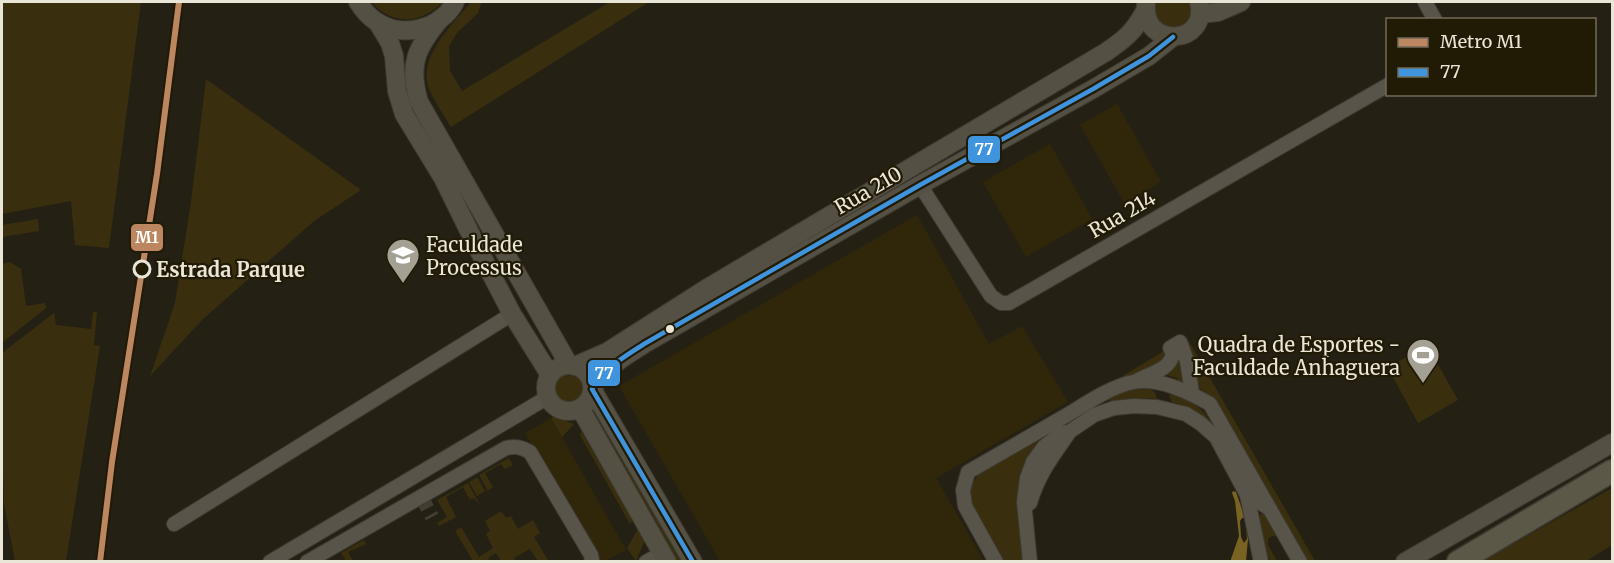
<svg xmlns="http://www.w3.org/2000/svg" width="1614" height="563" font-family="Merriweather,serif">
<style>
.built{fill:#30270b}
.green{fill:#392f0f}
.water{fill:#786323}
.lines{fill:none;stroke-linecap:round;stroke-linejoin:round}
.minor-tunnel{stroke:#423e31;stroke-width:14;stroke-dasharray:14 7;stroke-linecap:butt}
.minor-casing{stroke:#3e3a31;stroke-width:16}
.secondary-casing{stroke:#3e3a31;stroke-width:20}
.trunk-casing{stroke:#3e3a31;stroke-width:25}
.minor{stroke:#58544a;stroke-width:14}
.secondary{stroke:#545044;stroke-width:18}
.trunk{stroke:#5c5848;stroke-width:22}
.bus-1-casing{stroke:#211a05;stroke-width:9}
.bus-1{stroke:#4094de;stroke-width:4.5}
.metro-1-casing{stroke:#211a05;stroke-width:10}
.metro-1{stroke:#bb8660;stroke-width:6}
.stop-dot{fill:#211a05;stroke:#e9e5d7;stroke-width:3}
.bus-dot{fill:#e9e5d7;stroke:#211a05;stroke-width:2}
.labels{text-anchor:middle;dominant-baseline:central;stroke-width:4.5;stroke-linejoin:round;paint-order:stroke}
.street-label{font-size:20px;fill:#e9e5d7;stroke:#211a05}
.poi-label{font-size:20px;fill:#e9e5d7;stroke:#211a05;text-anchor:start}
.stop-label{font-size:20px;font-weight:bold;fill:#e9e5d7;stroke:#211a05;text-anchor:start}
.line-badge{stroke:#211a05;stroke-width:2}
.badge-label{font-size:16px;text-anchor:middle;font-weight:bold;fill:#fff}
</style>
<rect width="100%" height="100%" fill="#252014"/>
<g class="built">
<polygon points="1117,104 1161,182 1124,203 1080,125"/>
<polygon points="1050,144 1092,219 1026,257 983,182"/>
<polygon points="917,215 989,344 1022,326 1068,402 936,478 984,561 720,561 619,386"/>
<polygon points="551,418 626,550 605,561 598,561 525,433"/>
</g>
<g class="green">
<polygon points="2,2 141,2 109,248 75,245 71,201 2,214"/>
<path d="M371 2H443C421 24 393 26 371 2Z"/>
<path d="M471 2H482L478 13 457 33 449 46 450 71 462 91 610 2H649L451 127C445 117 431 96 428 86 419 55 453 24 471 2Z"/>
<path d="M1155 2H1191C1198 38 1147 34 1155 2Z"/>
<polygon points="206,79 361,190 314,221 202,320 150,376 175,303 191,202"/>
<polygon points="38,219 39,231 2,237 2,225"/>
<polygon points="10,262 21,269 26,306 45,303 46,308 2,343 2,264"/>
<polygon points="93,312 97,312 94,345 100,346 66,561 15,561 4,504 2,441 2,353 54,313 56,325 91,329"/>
<polygon points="1187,338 1315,561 1307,561 1218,408 1207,394 1197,386 1181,341"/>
<polygon points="1178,345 1187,385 1179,382 1177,378 1163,374 1163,377 1159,375"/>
<polygon points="1427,345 1458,400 1418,423 1388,368"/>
<polygon points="1164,351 1166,355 1165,359 1145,373 1121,377"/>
<circle cx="570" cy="387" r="17"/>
<path d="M1143 387C1151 389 1156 390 1157 399L1141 398 1102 401 1127 390Z"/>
<path d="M1173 392C1193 401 1202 408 1214 426L1187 407 1172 402 1169 396Z"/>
<polygon points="593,404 683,561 677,561 588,408"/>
<polygon points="559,412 568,422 574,424 562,437 551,418"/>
<path d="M1060 422 1063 426 1019 492 1017 506 1019 527 1027 561H1002C991 542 967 512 971 488 973 481 979 474 984 468Z"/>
<polygon points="581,431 633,520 630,524 580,435"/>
<polygon points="509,458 513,465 505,469 501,464 485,473 493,487 488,490 492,498 479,475"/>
<polygon points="477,477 485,491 477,496 469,482"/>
<polygon points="468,483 480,505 474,498 470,500 463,487 446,497 456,517 439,526 437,523 447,517 437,500"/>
<polygon points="1612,488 1612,545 1586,561 1483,561"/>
<polygon points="501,511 506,518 511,516 518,529 533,520 540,533 534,537 548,560 538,561 530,549 514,558 516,561 501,561 496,553 488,558 490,561 473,561 455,531 461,527 479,557 493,548 486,534 490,531 485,521"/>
<path d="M1263 511H1266L1278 537C1274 535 1271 536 1268 539V545L1277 561H1271L1264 551 1256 521Z"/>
<polygon points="638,529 645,540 636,561 627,548"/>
<polygon points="364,540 366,544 348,552 353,561 346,561 341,553"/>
</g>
<polygon class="water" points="1233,491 1236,492 1245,518 1242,518 1240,521 1241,537 1244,543 1247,539 1246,524 1248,539 1246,561 1230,562 1239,536 1235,501 1232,493"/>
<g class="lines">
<polyline class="minor-tunnel" points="421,496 432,517"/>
<defs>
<g id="minor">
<polyline points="1425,2 1435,20"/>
<polyline points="920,185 991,296 1001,303 1009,303 1388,85"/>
<path d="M1138 380C1152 373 1171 369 1173 353L1170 348 1180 342 1187 361 1192 393"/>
<polyline points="1247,495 1261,562"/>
<path d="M1030 503C1038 475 1052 457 1068 434"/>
<polyline points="174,524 512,314"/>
<polyline points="270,562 548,397"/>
<path d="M307 562 506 448C516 446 521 447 530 452L591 555 592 560 591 562"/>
<polyline points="646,562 662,553"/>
<path d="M996 562 965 506 963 490 968 472C1001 453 1034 434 1067 415 1087 403 1110 387 1133 382 1158 377 1189 392 1210 404L1300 562"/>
<polyline points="1030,562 1024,502 1027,478 1033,462 1044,447 1061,433 1069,432 1094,415 1114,408 1134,406 1157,407 1186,414 1200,423 1216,437 1247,495 1267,507"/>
</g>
<g id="secondary">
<path d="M358 2C363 10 369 17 377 22 403 39 441 29 455 2"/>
<path d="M1146 4C1142 50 1210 45 1199 2"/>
<polyline points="1200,14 1218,12 1241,2"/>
<path d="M440 19C416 48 408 65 419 102L569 365"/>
<polyline points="378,23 390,43 394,56 397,91 404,114 443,178 474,241 512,314 550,375"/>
<circle cx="569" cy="388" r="23"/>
<path d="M575 366 607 352 709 287 1106 52C1125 39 1134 32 1145 11"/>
<polyline points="580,408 667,562"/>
<path d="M693 562 592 389C604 368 624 357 644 344L920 185 1093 89 1149 56 1173 37"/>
<polyline points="1405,562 1612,443"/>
</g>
<polyline id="trunk" points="1458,562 1612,471"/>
</defs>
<use href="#minor" class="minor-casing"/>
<use href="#secondary" class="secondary-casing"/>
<use href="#trunk" class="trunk-casing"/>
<use href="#minor" class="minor"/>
<use href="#secondary" class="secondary"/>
<use href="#trunk" class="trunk"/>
<defs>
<path id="bus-1" d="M693 562 592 389C604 368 624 357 644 344L920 185 1093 89 1149 56 1173 37"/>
</defs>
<use href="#bus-1" class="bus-1-casing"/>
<use href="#bus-1" class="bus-1"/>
<defs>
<polyline id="metro-1" points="100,562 112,462 157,174 179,2"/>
</defs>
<use href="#metro-1" class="metro-1-casing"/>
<use href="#metro-1" class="metro-1"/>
</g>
<defs>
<symbol id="university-pin" viewBox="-11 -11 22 30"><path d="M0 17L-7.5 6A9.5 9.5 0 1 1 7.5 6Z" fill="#a4a093" stroke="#211a05"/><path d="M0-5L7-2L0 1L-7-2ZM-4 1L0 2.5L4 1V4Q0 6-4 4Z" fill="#fff"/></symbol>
<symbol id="stadium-pin" viewBox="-11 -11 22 30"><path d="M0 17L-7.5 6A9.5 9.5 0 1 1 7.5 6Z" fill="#a4a093" stroke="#211a05"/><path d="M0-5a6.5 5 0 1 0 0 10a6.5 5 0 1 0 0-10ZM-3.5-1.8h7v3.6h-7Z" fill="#fff"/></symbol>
</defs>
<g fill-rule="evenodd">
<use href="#university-pin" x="384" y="236" width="38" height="52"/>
<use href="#stadium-pin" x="1404" y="336" width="38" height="52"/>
</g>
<circle class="stop-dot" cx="142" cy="269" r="8"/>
<circle class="bus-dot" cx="670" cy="329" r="5"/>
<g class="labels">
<g class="street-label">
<text transform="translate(868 190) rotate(-30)">Rua 210</text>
<text transform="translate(1122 214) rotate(-30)">Rua 214</text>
</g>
<g class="poi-label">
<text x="426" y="244">Faculdade<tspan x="426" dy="23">Processus</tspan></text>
<text x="1400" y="344" text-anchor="end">Quadra de Esportes -<tspan x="1400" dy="23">Faculdade Anhaguera</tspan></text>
</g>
<g class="stop-label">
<text x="156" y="269">Estrada Parque</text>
</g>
</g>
<g class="line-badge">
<rect x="967" y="135" width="34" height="29" rx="6" fill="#4094de"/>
<rect x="130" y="223" width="34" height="29" rx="6" fill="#bb8660"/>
<rect x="587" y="359" width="34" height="28" rx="6" fill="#4094de"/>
</g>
<g class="badge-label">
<text x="984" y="155">77</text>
<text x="147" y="243">M1</text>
<text x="604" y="379">77</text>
</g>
<rect width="1614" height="563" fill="none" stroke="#e9e5d7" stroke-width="6"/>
<rect x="1386" y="18" width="210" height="78" fill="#211a05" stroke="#716b59" stroke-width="1.5"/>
<rect x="1398" y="38" width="30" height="9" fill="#bb8660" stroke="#716b59" stroke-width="1.5"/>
<text x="1440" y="48" font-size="18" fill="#e9e5d7">Metro M1</text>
<rect x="1398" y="68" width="30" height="9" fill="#4094de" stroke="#716b59" stroke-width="1.5"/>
<text x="1440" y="78" font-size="18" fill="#e9e5d7">77</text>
</svg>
